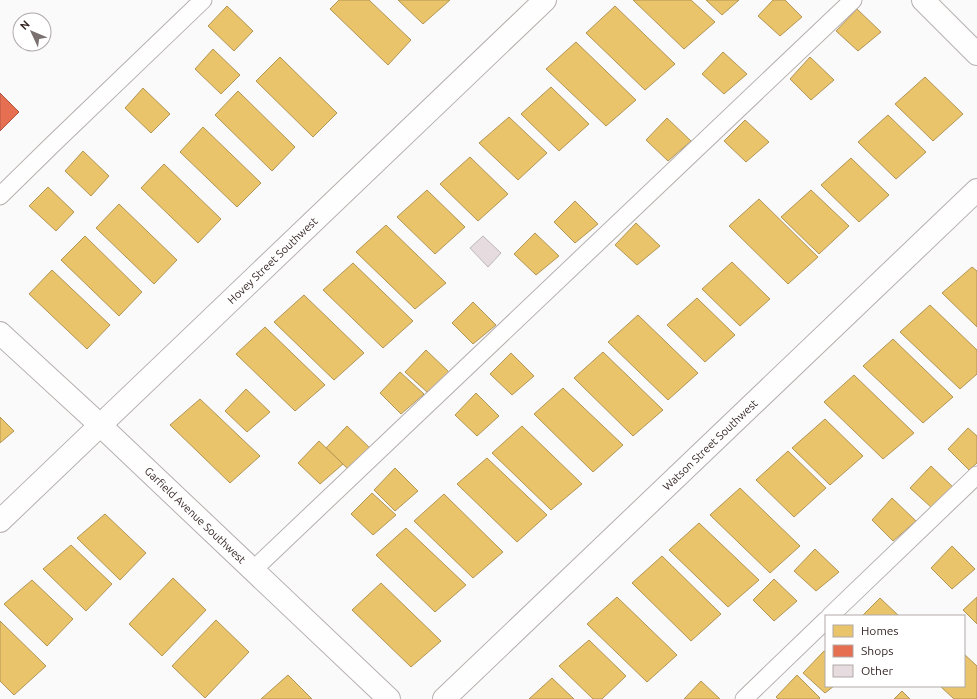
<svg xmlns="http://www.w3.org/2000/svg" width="977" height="699" font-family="Ubuntu,sans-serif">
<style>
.homes{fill:#e9c46a;stroke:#b39555}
.shops{fill:#e76f51;stroke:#b25944}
.building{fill:#e6dbde;stroke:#bcb6b7}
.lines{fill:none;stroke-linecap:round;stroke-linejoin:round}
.lane-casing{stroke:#b6afae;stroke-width:19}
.street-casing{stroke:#b6afae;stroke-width:24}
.lane{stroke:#fefefe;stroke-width:17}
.street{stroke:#fefefe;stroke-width:22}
.labels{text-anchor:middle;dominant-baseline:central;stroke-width:4;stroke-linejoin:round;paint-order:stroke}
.street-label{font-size:11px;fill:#362725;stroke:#fff}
</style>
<rect width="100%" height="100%" fill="#fafafa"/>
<g class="homes">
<polygon points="339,0 369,0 411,40 388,65 330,9"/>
<polygon points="398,0 450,0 423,24"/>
<polygon points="633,0 691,0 715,22 684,49"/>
<polygon points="706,0 739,0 722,15"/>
<polygon points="773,0 785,0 802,17 780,36 758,16"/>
<polygon points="227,6 253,31 234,51 208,26"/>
<polygon points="615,6 675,64 645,90 586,33"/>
<polygon points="857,9 881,32 858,51 836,31"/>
<polygon points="576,42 636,100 606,126 546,69"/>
<polygon points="213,49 240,75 221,94 195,69"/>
<polygon points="723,52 747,74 724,94 702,74"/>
<polygon points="280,57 337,113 313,137 256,81"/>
<polygon points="810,57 834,80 811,100 790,79"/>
<polygon points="925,77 963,114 933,141 895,104"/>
<polygon points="551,87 589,124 559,151 521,114"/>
<polygon points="143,88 170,114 151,133 125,108"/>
<polygon points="238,91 295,147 272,171 215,115"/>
<polygon points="888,115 926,152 896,179 858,142"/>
<polygon points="509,117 547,153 518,180 479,143"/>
<polygon points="667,118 691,141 668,161 646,140"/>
<polygon points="745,120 769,142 746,162 724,141"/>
<polygon points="203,127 261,183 237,207 180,152"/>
<polygon points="83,151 109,176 91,196 65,171"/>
<polygon points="470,157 508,194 478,221 440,184"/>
<polygon points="851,158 889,195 859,222 821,185"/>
<polygon points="164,164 221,219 198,243 141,188"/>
<polygon points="48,187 74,212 56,231 29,206"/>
<polygon points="427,190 465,227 435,254 397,217"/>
<polygon points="811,190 849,226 819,254 781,217"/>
<polygon points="759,199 818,257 788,284 729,226"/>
<polygon points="575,201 598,224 575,243 554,222"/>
<polygon points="119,204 177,260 154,284 96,228"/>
<polygon points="636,223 660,246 637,265 615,245"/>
<polygon points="386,225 446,283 415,309 356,252"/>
<polygon points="535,233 559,256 536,275 514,254"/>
<polygon points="85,236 142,292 119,316 61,260"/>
<polygon points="732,262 770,299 740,326 702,289"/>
<polygon points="353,263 413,321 383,348 323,290"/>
<polygon points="972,267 977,271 977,327 942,293"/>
<polygon points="52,270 110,325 87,349 29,294"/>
<polygon points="304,295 364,353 334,380 274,322"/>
<polygon points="697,298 735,335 705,362 667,325"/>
<polygon points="473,302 496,325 473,344 452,323"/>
<polygon points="930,305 977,350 977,374 960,389 900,332"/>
<polygon points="638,315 698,373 668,400 608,342"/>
<polygon points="265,327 325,385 295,411 236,354"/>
<polygon points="893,339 953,397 923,423 863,366"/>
<polygon points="426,350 450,373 427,392 405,372"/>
<polygon points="603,352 663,410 633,436 574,378"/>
<polygon points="511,353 534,376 512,395 490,374"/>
<polygon points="400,372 424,394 401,414 380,393"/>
<polygon points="854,375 914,433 883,459 824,402"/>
<polygon points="563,388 623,445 593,472 534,414"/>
<polygon points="246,389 270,412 247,432 225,411"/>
<polygon points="476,393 499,416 477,436 455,415"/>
<polygon points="200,399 260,456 230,483 170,425"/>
<polygon points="0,417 14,431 0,443"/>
<polygon points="825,419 863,456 830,485 792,448"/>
<polygon points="347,426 371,449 348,469 326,448"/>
<polygon points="522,426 582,484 551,510 492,453"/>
<polygon points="968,428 977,436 977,463 969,470 948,449"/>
<polygon points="319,441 343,464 320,484 298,463"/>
<polygon points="788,451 826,488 794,517 756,480"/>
<polygon points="487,458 547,515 517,542 457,484"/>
<polygon points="931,466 955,489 932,508 910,488"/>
<polygon points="395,468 418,491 395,511 374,490"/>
<polygon points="740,488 800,546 770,573 710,515"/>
<polygon points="372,493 396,515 373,535 351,514"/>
<polygon points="444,494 503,552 473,578 414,521"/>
<polygon points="892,498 916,521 893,541 872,520"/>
<polygon points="105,514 146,553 120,580 77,538"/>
<polygon points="699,523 759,580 728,607 669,550"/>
<polygon points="406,528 466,585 435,612 376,555"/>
<polygon points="71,545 112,584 86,611 43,569"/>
<polygon points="952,546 975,569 952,589 931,568"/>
<polygon points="815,549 839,572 816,591 794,571"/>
<polygon points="662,556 721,614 691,641 632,583"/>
<polygon points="173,578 206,610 162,656 129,624"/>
<polygon points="774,579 797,601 774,621 753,600"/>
<polygon points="32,580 73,619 47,646 4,604"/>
<polygon points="381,583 441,641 411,667 352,610"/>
<polygon points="617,597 677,655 647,682 587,624"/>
<polygon points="977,597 977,624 963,610"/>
<polygon points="880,598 899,616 862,616"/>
<polygon points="216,620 249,652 205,698 172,666"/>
<polygon points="0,621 46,666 14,695 0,681"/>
<polygon points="589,640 626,676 602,699 593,699 559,666"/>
<polygon points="824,651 826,652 826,686 834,686 825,693 803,673"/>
<polygon points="964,654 977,666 977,699 954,699 940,686 964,686"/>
<polygon points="288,675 312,699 261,699"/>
<polygon points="797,675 820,698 819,699 778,699 776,697"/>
<polygon points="552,678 574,699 529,699"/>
<polygon points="701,681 720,699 684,699"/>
<polygon points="902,691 910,699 894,699"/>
</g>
<polygon class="shops" points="0,93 19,112 0,131"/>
<polygon class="building" points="483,236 501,253 488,267 470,248"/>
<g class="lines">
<defs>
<g id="lane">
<polyline points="0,196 53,144 203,0"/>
<polyline points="253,570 853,0"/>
<polyline points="830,616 977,475"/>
<polyline points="744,699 826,620"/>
</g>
<g id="street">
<polyline points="923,0 977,54"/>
<path id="s1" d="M0 333 100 425 389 699"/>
<path id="s2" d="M0 521 545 0"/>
<path id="s3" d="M444 699 977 190"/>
</g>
</defs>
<use href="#lane" class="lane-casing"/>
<use href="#street" class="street-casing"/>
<use href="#lane" class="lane"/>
<use href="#street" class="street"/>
</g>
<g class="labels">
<g class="street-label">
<text stroke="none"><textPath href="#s2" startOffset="377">Hovey Street Southwest</textPath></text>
<text stroke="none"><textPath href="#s3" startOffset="368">Watson Street Southwest</textPath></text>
<text stroke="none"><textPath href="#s1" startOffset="267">Garfield Avenue Southwest</textPath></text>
</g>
</g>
<rect x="825" y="615" width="140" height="72" fill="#ffffff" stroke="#afa9a8"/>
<rect x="833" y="625" width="20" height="12" fill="#e9c46a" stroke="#afa9a8"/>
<text x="861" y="635" font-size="12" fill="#362725">Homes</text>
<rect x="833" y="645" width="20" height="12" fill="#e76f51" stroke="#afa9a8"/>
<text x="861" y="655" font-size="12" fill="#362725">Shops</text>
<rect x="833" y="665" width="20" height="12" fill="#e6dbde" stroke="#afa9a8"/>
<text x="861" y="675" font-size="12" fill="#362725">Other</text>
<g transform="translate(32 32) rotate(314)"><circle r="19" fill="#ffffff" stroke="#afa9a8"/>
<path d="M0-3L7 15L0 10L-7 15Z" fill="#7b7170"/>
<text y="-6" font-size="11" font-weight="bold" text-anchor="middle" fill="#362725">N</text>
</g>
</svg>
